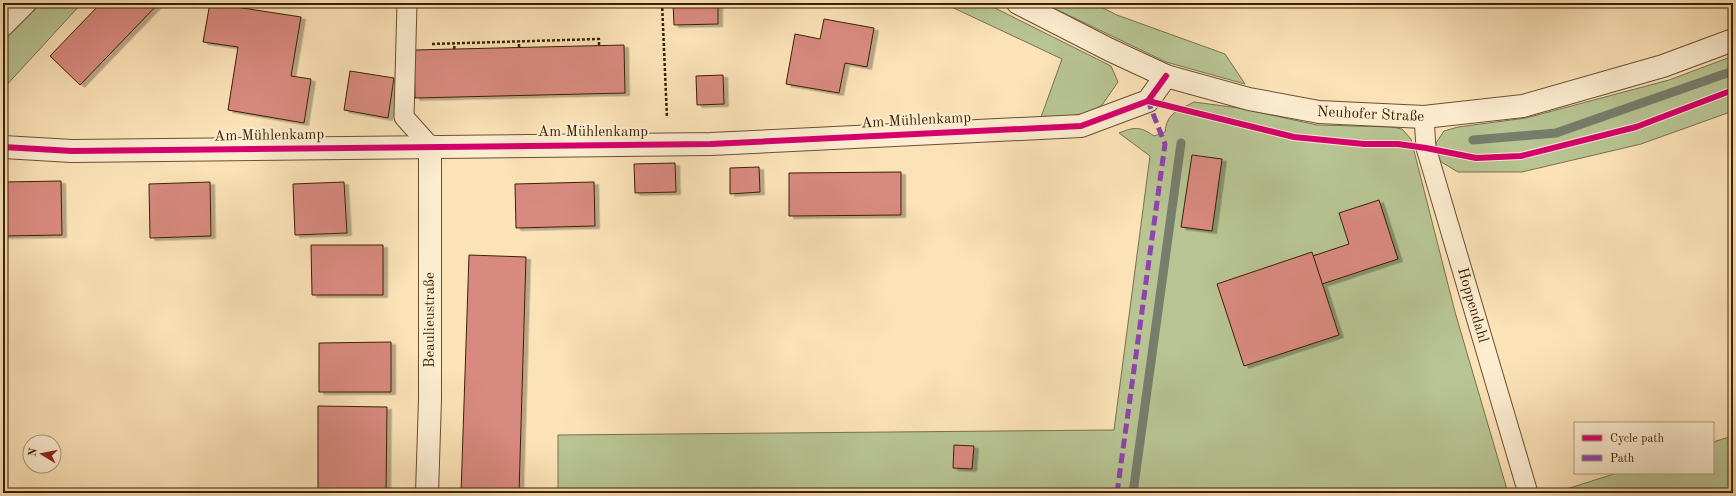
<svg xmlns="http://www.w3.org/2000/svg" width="1736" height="496" font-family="'Old Standard TT',serif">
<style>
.green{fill:#b8c493;stroke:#79724a}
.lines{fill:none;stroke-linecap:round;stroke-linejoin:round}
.stream{stroke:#777e6c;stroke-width:9}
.building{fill:#d98a80;stroke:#3a2002;filter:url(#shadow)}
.service-casing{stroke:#6a502f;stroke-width:21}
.minor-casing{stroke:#6a502f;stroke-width:24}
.tertiary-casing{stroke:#6a502f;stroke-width:24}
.path{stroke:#3a2002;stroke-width:2.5;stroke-dasharray:3 2;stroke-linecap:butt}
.service{stroke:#fcecd0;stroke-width:19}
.minor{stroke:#fcecd0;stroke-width:22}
.tertiary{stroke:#fcecd0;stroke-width:22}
.quiet{stroke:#8e44ad;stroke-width:5;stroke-dasharray:10 5;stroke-linecap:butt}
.cycleway-casing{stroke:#fcecd0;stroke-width:8}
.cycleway{stroke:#d6006c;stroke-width:6}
.labels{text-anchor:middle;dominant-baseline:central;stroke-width:4;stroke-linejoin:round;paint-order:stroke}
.street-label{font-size:15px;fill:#3a2002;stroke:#fcecd0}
</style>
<defs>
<filter id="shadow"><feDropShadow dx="4.5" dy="2.5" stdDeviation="0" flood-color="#0004"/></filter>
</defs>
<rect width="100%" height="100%" fill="#fbe2b7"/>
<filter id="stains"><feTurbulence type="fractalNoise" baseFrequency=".005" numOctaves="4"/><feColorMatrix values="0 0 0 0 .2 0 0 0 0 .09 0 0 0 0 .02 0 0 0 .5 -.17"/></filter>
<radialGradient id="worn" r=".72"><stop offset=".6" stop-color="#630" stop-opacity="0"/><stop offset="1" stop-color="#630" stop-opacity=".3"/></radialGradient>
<g class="green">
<polygon points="39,3 82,3 3,89 3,40"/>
<polygon points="943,3 985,3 1111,66 1118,82 1102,105 1089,113 1040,120 1062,59"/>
<polygon points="1043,3 1093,3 1117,15 1225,54 1245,84 1166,62"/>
<polygon points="1733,56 1733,111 1641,144 1522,172 1458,172 1433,157 1436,143 1444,131 1458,127 1526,118 1669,80"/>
<path d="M1194 102 1239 108 1317 125 1392 127 1402 129 1411 139 1455 312 1508 493H558V435L1114 430 1150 156 1119 133C1134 127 1140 126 1154 136L1165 132C1167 112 1179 110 1194 102Z"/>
<polygon points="1733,436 1733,493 1554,493 1617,473 1713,473 1713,442"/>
</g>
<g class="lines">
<g class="stream">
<polyline points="1473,140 1556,133 1733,71"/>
<polyline points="1133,493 1181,143"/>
</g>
</g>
<g class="building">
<polygon points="101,3 159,3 80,85 50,56"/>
<polygon points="210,3 301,17 291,76 311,79 304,123 228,110 238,47 203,42"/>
<polygon points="673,3 718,3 718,24 674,25"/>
<polygon points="824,19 874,28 867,67 845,63 839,93 786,84 795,34 820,39"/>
<polygon points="624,45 625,93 415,98 414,50"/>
<polygon points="350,71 394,78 388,118 344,110"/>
<polygon points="723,75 724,104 697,105 696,76"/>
<polygon points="1192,155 1222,159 1212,231 1181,227"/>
<polygon points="675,163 676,192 635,193 634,164"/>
<polygon points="759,167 760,192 730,194 730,168"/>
<polygon points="901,172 901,215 789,216 789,173"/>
<polygon points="61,181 62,235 3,236 3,182"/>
<polygon points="210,182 211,236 150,238 149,184"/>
<polygon points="344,182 347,233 295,235 293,184"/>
<polygon points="594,182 595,226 516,228 515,184"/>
<polygon points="1379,200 1398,259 1322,284 1313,256 1349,244 1339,213"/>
<polygon points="311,245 383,245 383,295 312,295"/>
<polygon points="1312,252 1339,335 1244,366 1217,284"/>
<polygon points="469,255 526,257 519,493 461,493"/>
<polygon points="391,342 391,392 319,392 319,343"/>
<polygon points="318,406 387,407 386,493 318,493"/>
<polygon points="954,445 974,446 972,469 953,468"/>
</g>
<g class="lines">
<defs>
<g id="service">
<polyline points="407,3 404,117 430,146"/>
<path id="s1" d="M1424 117 1426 148 1528 493"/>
</g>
<g id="minor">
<polyline points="3,147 72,151 711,144 1081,126 1148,101 1166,76"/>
<polyline points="427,493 430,399 430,146"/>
</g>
<g id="tertiary">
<path id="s2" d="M1018 3 1110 50 1166 76 1249 99 1319 112 1424 117 1523 106 1663 66 1733 40"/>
<polyline points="3,25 25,3"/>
</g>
</defs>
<use href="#service" class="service-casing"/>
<use href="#minor" class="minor-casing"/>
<use href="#tertiary" class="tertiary-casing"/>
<g class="path">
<polyline points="662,3 667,118"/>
<polyline points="432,44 599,39 599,46"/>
<polyline points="519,47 519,41"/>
<polyline points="454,49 455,44"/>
</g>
<use href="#service" class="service"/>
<use href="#minor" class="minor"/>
<use href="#tertiary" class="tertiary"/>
<polyline class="quiet" points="1117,493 1165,144 1148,101"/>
<defs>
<g id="cycleway">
<polyline points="1148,101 1294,137 1364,144 1398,144 1426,148 1476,158 1521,156 1636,127 1733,90"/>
<polyline points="3,147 72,151 711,144 1081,126 1148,101 1166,76"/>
</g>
</defs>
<use href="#cycleway" class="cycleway-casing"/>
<use href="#cycleway" class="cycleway"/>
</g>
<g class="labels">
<g class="street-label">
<text stroke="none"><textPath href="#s2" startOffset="374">Neuhofer Straße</textPath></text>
<text transform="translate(916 121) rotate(-3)">Am Mühlenkamp</text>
<text x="593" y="132">Am Mühlenkamp</text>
<text transform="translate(269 136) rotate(-1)">Am Mühlenkamp</text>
<text stroke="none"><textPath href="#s1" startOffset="195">Hoppendahl</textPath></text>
<text transform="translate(430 320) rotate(-90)">Beaulieustraße</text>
</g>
</g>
<rect width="1736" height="496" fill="none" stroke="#fbe2b7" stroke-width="16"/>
<rect x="4" y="4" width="1728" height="488" fill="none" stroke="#3a2002" stroke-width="2"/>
<rect x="8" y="8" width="1720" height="480" fill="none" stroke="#3a2002"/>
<rect x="1574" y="422" width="140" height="52" fill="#fcecd0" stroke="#ae9a7e"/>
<rect x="1582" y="435" width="20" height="6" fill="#d6006c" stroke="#ae9a7e"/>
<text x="1610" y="442" font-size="12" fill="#3a2002">Cycle path</text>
<rect x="1582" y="455" width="20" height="6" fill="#8e44ad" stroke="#ae9a7e"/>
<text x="1610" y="462" font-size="12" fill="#3a2002">Path</text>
<g transform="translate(42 454) rotate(280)"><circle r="19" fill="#fcecd0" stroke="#ae9a7e"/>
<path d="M0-3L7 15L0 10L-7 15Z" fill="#8f2418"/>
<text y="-6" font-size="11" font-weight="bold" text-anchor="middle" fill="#3a2002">N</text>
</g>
<rect width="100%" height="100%" filter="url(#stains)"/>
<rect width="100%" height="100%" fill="url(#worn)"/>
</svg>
